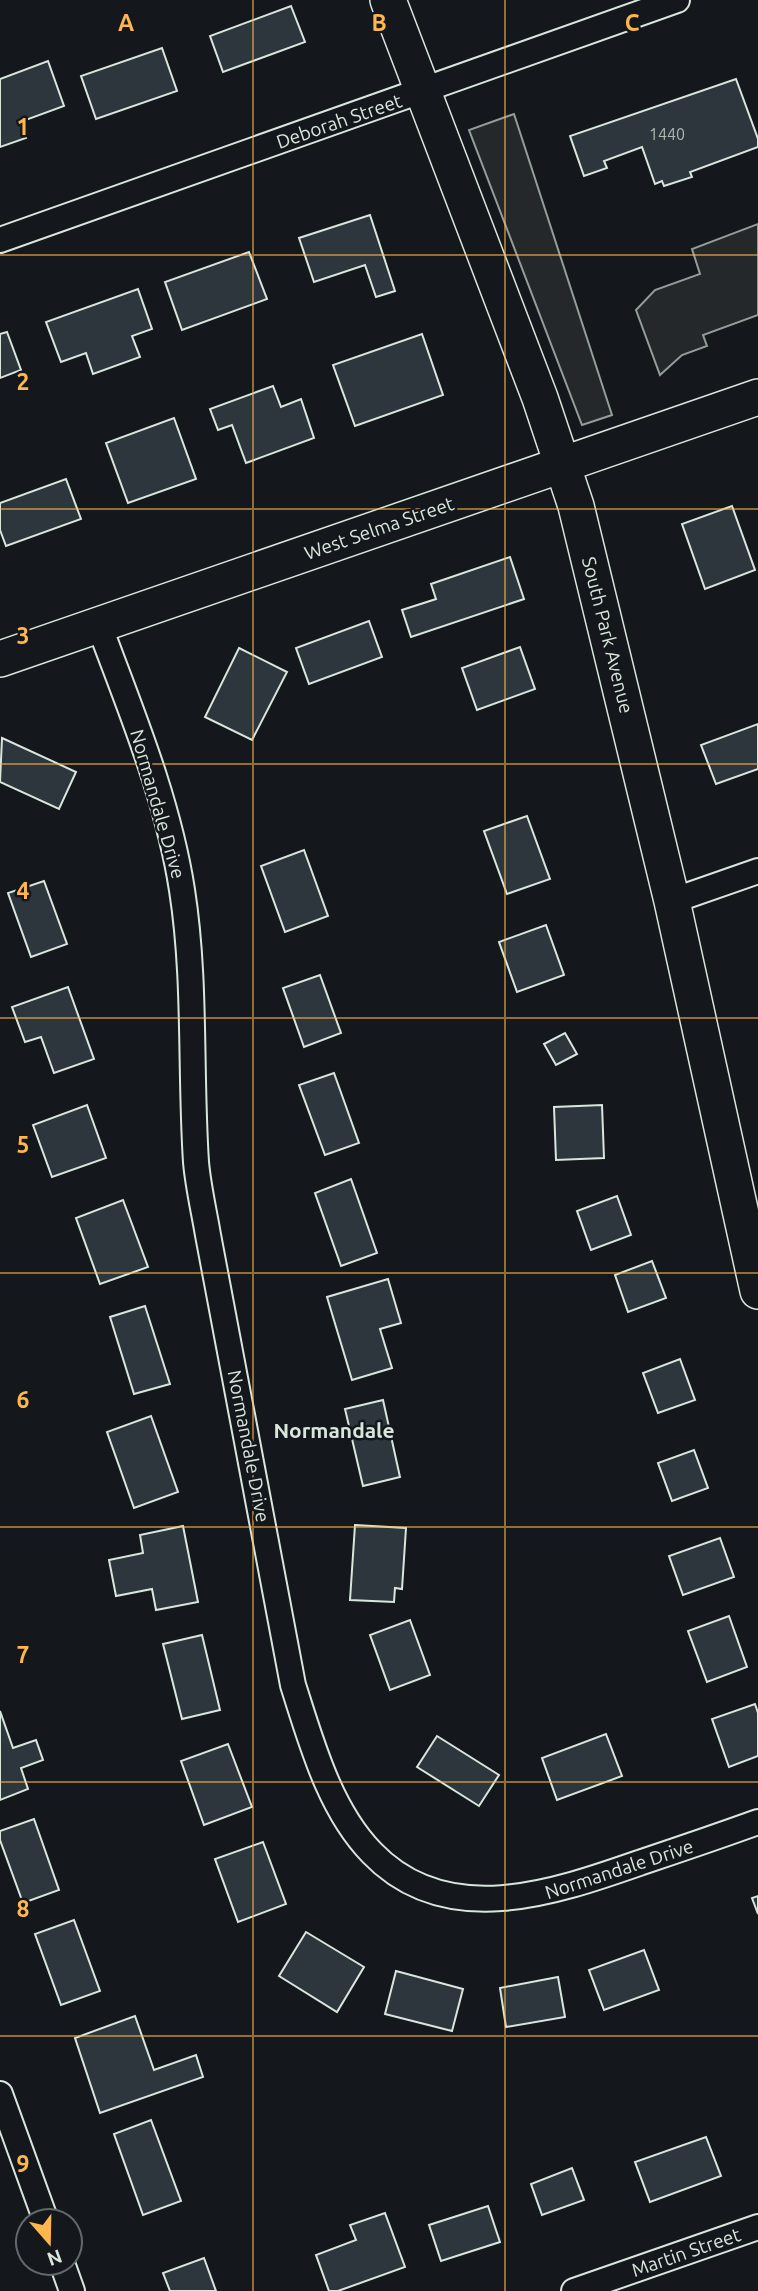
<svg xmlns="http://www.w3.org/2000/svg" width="758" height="2291" font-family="Ubuntu,sans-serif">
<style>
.parking{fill:#24282b;stroke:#939e99;stroke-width:2}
.building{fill:#2c363c;stroke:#d8e6dc;stroke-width:2}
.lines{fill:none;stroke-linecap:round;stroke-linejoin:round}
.street-casing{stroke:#d8e6dc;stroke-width:28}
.secondary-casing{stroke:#d8e6dc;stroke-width:38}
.street{stroke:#14181c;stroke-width:24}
.secondary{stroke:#14181c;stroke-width:35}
.grid{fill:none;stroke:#ffb74d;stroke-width:2;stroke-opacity:0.55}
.labels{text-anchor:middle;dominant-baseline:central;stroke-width:5;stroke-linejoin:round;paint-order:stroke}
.number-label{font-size:16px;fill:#adbab4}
.street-label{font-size:19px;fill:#d8e6dc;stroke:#14181c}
.neighbourhood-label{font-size:21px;font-weight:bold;fill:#d8e6dc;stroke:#14181c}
.grid-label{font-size:23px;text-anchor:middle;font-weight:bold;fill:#ffb74d;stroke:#14181c;stroke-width:5;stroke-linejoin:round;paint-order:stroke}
</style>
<rect width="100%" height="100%" fill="#14181c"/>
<g class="parking">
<polygon points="514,114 612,415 582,425 469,130"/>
<polygon points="758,224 758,315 703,335 707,346 682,355 660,375 636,310 655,290 700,274 692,249"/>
</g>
<g class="building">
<polygon points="291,6 305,42 223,72 210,36"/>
<polygon points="162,48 177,91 96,119 81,76"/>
<polygon points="48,61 64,106 20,122 26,138 0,147 0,79"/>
<polygon points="736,79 758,139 758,147 690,172 692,177 664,186 662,181 655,184 642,147 604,161 607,168 584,176 570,136"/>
<polygon points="370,215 395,291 376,297 365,265 314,282 299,238"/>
<polygon points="249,252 267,299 182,330 165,282"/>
<polygon points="138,289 152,329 132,336 140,357 93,374 86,353 61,362 46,322"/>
<polygon points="7,332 21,370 0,378 0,334"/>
<polygon points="422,334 443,395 355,426 333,365"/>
<polygon points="273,386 281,407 301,399 314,438 246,463 232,425 218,430 210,409"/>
<polygon points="174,418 196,479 128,503 106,443"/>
<polygon points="66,479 81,519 6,546 0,530 0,503"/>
<polygon points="732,506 755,570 705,589 682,524"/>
<polygon points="510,557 524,599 411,637 402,610 436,599 431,584"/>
<polygon points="369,621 382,657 309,684 296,648"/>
<polygon points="520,647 535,689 477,710 462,668"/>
<polygon points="239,648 287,672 252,740 205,717"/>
<polygon points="758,724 758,769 716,784 701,745"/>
<polygon points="2,738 76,772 59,809 0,782"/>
<polygon points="527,816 550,879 507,894 484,831"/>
<polygon points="304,850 328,916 285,932 261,866"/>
<polygon points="44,881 67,944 31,957 8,893"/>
<polygon points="546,925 564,975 517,992 499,942"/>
<polygon points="320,975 341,1033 304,1047 283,988"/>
<polygon points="68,987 94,1059 54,1073 41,1037 25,1042 12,1007"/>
<polygon points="565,1033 577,1054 556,1065 544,1044"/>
<polygon points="334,1073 359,1143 325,1155 299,1085"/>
<polygon points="87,1105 106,1158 52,1177 33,1125"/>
<polygon points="602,1105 604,1158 556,1160 554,1107"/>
<polygon points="351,1179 377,1253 341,1266 315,1193"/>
<polygon points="617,1196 631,1235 591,1250 577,1211"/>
<polygon points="123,1200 148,1267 100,1284 76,1218"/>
<polygon points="652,1261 666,1298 628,1312 615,1275"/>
<polygon points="388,1279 401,1323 380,1329 392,1368 352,1380 327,1297"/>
<polygon points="145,1306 170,1384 134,1394 110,1317"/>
<polygon points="680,1359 695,1400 658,1413 643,1373"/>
<polygon points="383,1400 400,1477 363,1486 345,1409"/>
<polygon points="151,1416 178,1492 134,1508 107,1432"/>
<polygon points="694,1450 708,1488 672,1501 658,1463"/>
<polygon points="355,1525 406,1528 402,1589 395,1588 394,1602 350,1600"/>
<polygon points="183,1526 198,1602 156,1610 152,1589 116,1596 109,1560 143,1553 140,1535"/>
<polygon points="720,1538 734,1577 683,1595 669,1556"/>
<polygon points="729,1616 747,1667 707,1682 688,1631"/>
<polygon points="410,1620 430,1675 390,1690 370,1635"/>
<polygon points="202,1635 220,1710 182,1719 163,1644"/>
<polygon points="755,1704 758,1713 758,1756 729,1767 712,1719"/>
<polygon points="0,1711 13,1748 36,1740 43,1760 21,1768 28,1789 0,1800"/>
<polygon points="606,1734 622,1776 557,1800 542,1758"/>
<polygon points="437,1736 499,1775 479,1806 417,1767"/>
<polygon points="228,1744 252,1807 204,1825 181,1761"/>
<polygon points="34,1819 59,1890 23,1903 0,1840 0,1831"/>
<polygon points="263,1842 286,1904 238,1922 215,1859"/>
<polygon points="758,1896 758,1914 752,1898"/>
<polygon points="74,1920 100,1991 61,2005 35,1934"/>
<polygon points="306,1932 364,1967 337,2012 279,1976"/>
<polygon points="644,1950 659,1990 604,2010 589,1970"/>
<polygon points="396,1971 463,1989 452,2031 385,2014"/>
<polygon points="558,1977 565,2017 506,2027 500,1988"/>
<polygon points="135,2016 154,2070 196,2055 203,2077 100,2113 75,2038"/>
<polygon points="151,2120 181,2201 143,2215 114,2134"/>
<polygon points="706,2137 721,2176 650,2202 635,2162"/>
<polygon points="572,2168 584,2200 542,2215 531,2184"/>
<polygon points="488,2206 500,2242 441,2261 429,2225"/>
<polygon points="385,2213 405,2267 338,2291 329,2291 316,2255 356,2240 350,2225"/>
<polygon points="204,2258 216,2291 170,2291 163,2273"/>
</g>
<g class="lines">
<defs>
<g id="street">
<polyline points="0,240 677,0"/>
<path d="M99 625C131 711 168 799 182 890 196 979 190 1071 196 1162 198 1186 204 1211 208 1235L293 1685C311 1741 329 1809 372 1853 447 1931 556 1892 642 1862 681 1849 719 1836 758 1822"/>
<polyline points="672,901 758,871"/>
<polyline points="0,2094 46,2221"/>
<polyline points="62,2263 72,2291"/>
<polyline points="574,2291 758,2227"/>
</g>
<g id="secondary">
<polyline points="388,0 540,398 576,506 672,901 758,1291"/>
<polyline points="0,659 758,397"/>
</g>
</defs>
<use href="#street" class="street-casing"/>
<use href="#secondary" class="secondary-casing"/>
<use href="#street" class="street"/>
<use href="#secondary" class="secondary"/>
</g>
<path class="grid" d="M253 0V2291M505 0V2291M0 255H758M0 509H758M0 764H758M0 1018H758M0 1273H758M0 1527H758M0 1782H758M0 2036H758"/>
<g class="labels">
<g class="number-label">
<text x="667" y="134">1440</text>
</g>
<g class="street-label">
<text transform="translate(339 121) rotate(-19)">Deborah Street</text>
<text transform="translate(379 528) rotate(-19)">West Selma Street</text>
<text transform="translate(608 635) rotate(76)">South Park Avenue</text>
<text transform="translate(158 804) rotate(74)">Normandale Drive</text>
<text transform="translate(249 1446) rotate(79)">Normandale Drive</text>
<text transform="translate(619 1869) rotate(-18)">Normandale Drive</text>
<text transform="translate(686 2252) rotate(-19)">Martin Street</text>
</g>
<g class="neighbourhood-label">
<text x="334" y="1430">Normandale</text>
</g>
</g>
<g class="grid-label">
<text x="126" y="31">A</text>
<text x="379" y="31">B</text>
<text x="632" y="31">C</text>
<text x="23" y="135">1</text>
<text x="23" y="390">2</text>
<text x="23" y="644">3</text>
<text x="23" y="899">4</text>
<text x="23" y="1153">5</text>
<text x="23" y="1408">6</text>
<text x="23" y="1663">7</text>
<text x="23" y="1917">8</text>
<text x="23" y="2172">9</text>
</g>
<g transform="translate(49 2242) rotate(160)"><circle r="33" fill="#14181c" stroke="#626a69" stroke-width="2"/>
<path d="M0-5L12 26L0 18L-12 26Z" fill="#ffb74d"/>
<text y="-10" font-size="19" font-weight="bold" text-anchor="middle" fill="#d8e6dc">N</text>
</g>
</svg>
